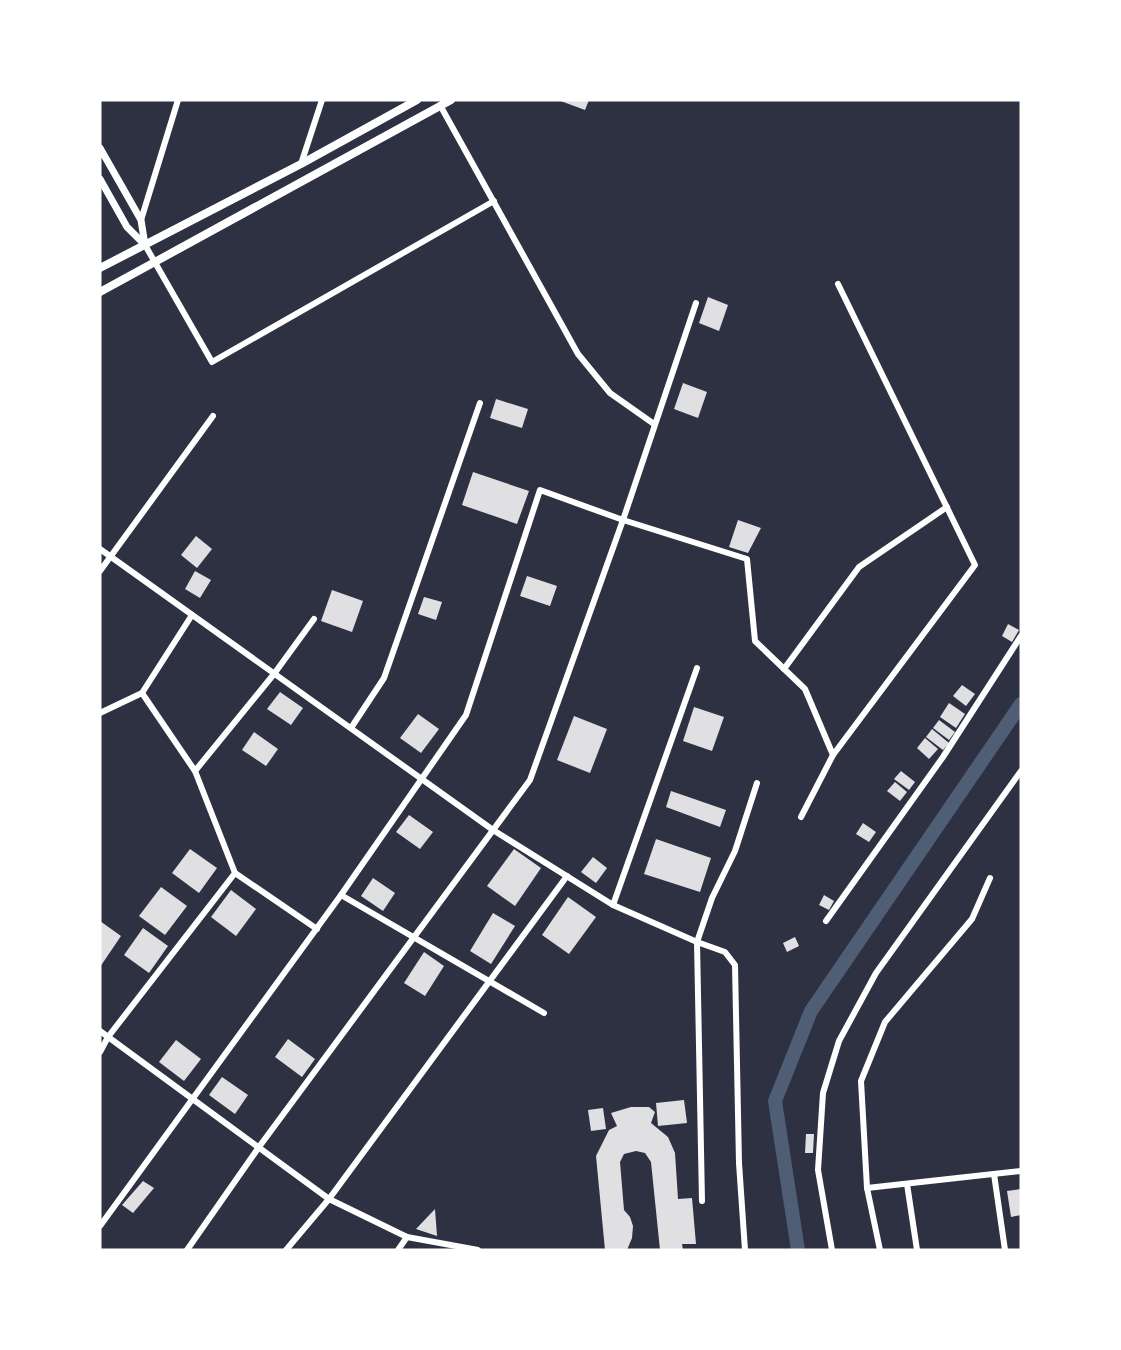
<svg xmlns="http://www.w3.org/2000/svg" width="1121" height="1350" font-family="Signika,sans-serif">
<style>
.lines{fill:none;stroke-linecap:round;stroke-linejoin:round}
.canal{stroke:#4f5d75;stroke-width:14}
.building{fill:#e0e0e3}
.minor{stroke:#fff;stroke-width:6}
.tertiary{stroke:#fff;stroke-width:7}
.secondary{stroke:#fff;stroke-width:8}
</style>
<rect width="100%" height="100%" fill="#2d3142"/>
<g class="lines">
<polyline class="canal" points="798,1250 775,1101 811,1011 1021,704"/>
</g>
<g class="building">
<polygon points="558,100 589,100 585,110"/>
<polygon points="708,297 728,305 719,331 699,323"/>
<polygon points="683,383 707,392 698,418 674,409"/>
<polygon points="496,399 528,409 522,428 490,418"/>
<polygon points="473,472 529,491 517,524 462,505"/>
<polygon points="738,520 761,528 748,553 729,547"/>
<polygon points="196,536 212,549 197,568 181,555"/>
<polygon points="195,571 211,580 200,598 185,589"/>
<polygon points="527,576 557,586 550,606 520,596"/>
<polygon points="332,590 363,601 352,632 321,621"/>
<polygon points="424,597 442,602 436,620 418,614"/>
<polygon points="1008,624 1019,630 1012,642 1002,636"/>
<polygon points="962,685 975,694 966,706 953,696"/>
<polygon points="280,692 303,708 291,725 267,709"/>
<polygon points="949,703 965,714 956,728 940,717"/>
<polygon points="694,707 724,717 712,751 683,741"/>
<polygon points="418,714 439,729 421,753 400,738"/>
<polygon points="574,716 607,729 590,773 557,760"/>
<polygon points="939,720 955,732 949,740 933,728"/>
<polygon points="932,729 949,743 943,750 926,737"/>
<polygon points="254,732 278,749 266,766 242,750"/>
<polygon points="925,738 938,749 929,759 917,748"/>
<polygon points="901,771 915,782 909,790 894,779"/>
<polygon points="895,782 907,792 900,801 887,791"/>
<polygon points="671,791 726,810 720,827 666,807"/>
<polygon points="409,815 433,832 420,849 396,832"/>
<polygon points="863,823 876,832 869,842 856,834"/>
<polygon points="656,839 711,858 700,892 644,874"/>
<polygon points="190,849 217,868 199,893 172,873"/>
<polygon points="514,849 541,868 515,906 487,886"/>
<polygon points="593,857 607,868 596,883 581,872"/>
<polygon points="373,878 395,893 383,911 361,896"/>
<polygon points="161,887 187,906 165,935 139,916"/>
<polygon points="231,890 256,909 236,936 211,917"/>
<polygon points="824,895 834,901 829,910 819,905"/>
<polygon points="568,897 596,917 569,954 542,935"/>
<polygon points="493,913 515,926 491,964 470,951"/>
<polygon points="100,921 121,936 100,967"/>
<polygon points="143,928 168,946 149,973 124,955"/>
<polygon points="795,937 799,946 787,952 783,943"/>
<polygon points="424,952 444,966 425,996 404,983"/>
<polygon points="288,1039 315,1059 302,1077 275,1057"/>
<polygon points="176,1040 201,1059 184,1081 159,1062"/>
<polygon points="222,1077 248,1095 235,1114 209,1095"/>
<polygon points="684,1100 687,1123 658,1126 656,1103"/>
<polygon points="631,1107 649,1107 655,1112 651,1123 668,1137 675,1153 678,1199 692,1198 696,1244 682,1244 683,1250 660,1250 651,1162 645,1153 636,1151 624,1154 620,1162 624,1210 630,1217 633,1226 632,1238 627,1250 605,1250 596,1156 609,1130 617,1126 611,1113"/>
<polygon points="603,1108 606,1129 591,1131 588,1110"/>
<polygon points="806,1134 814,1134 813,1153 805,1153"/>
<polygon points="143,1181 154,1188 133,1213 122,1205"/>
<polygon points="1021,1189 1021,1215 1011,1217 1007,1191"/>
<polygon points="435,1209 437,1236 416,1229"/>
</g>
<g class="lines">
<g class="minor">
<polyline points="440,105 578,354 610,393 654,424"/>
<polyline points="301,164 322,100"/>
<polyline points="141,220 178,100"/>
<polyline points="145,245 212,362 494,201"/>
<polyline points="100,549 493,830 613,905 697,942 702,1201"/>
<polyline points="100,571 213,416"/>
<polyline points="784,669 859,567 947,507"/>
<polyline points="142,693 195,771 235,873 317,929"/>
<polyline points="100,713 142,693 192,615"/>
<polyline points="351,728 384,678 480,403"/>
<polyline points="833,755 975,565 838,284"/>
<polyline points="195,771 274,674 314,619"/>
<polyline points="341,895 544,1013"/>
<polyline points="613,905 697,668"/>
<polyline points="826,921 943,757 1021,636"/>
<polyline points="100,1031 329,1199 407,1237 478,1250"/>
<polyline points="100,1052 108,1037 235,873"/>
<polyline points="994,1174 1005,1250"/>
<polyline points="907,1184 917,1250"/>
<polyline points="867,1188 1021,1171"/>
<polyline points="100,1226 341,895 466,715 540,490 623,520 747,559 755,641 805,689 833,755 801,817"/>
<polyline points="187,1250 259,1147 530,780 623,520 696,303"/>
<polyline points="286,1250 329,1199 567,876"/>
<polyline points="398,1250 407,1237"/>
<polyline points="745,1250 739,1163 735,965 725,952 697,942 712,898 735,851 757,783"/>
<polyline points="832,1250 818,1170 823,1093 839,1041 876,973 1021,771"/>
<polyline points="880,1250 867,1188 861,1081 885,1022 972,919 990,878"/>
</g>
<g class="tertiary">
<polyline points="100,148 141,220 145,245"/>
<polyline points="100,179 127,227 144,244"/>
</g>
<g class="secondary">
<polyline points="100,268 301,164 417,100"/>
<polyline points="100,292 451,100"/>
</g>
</g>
<rect width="1121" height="1350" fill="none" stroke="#ffffff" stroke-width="203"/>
</svg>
